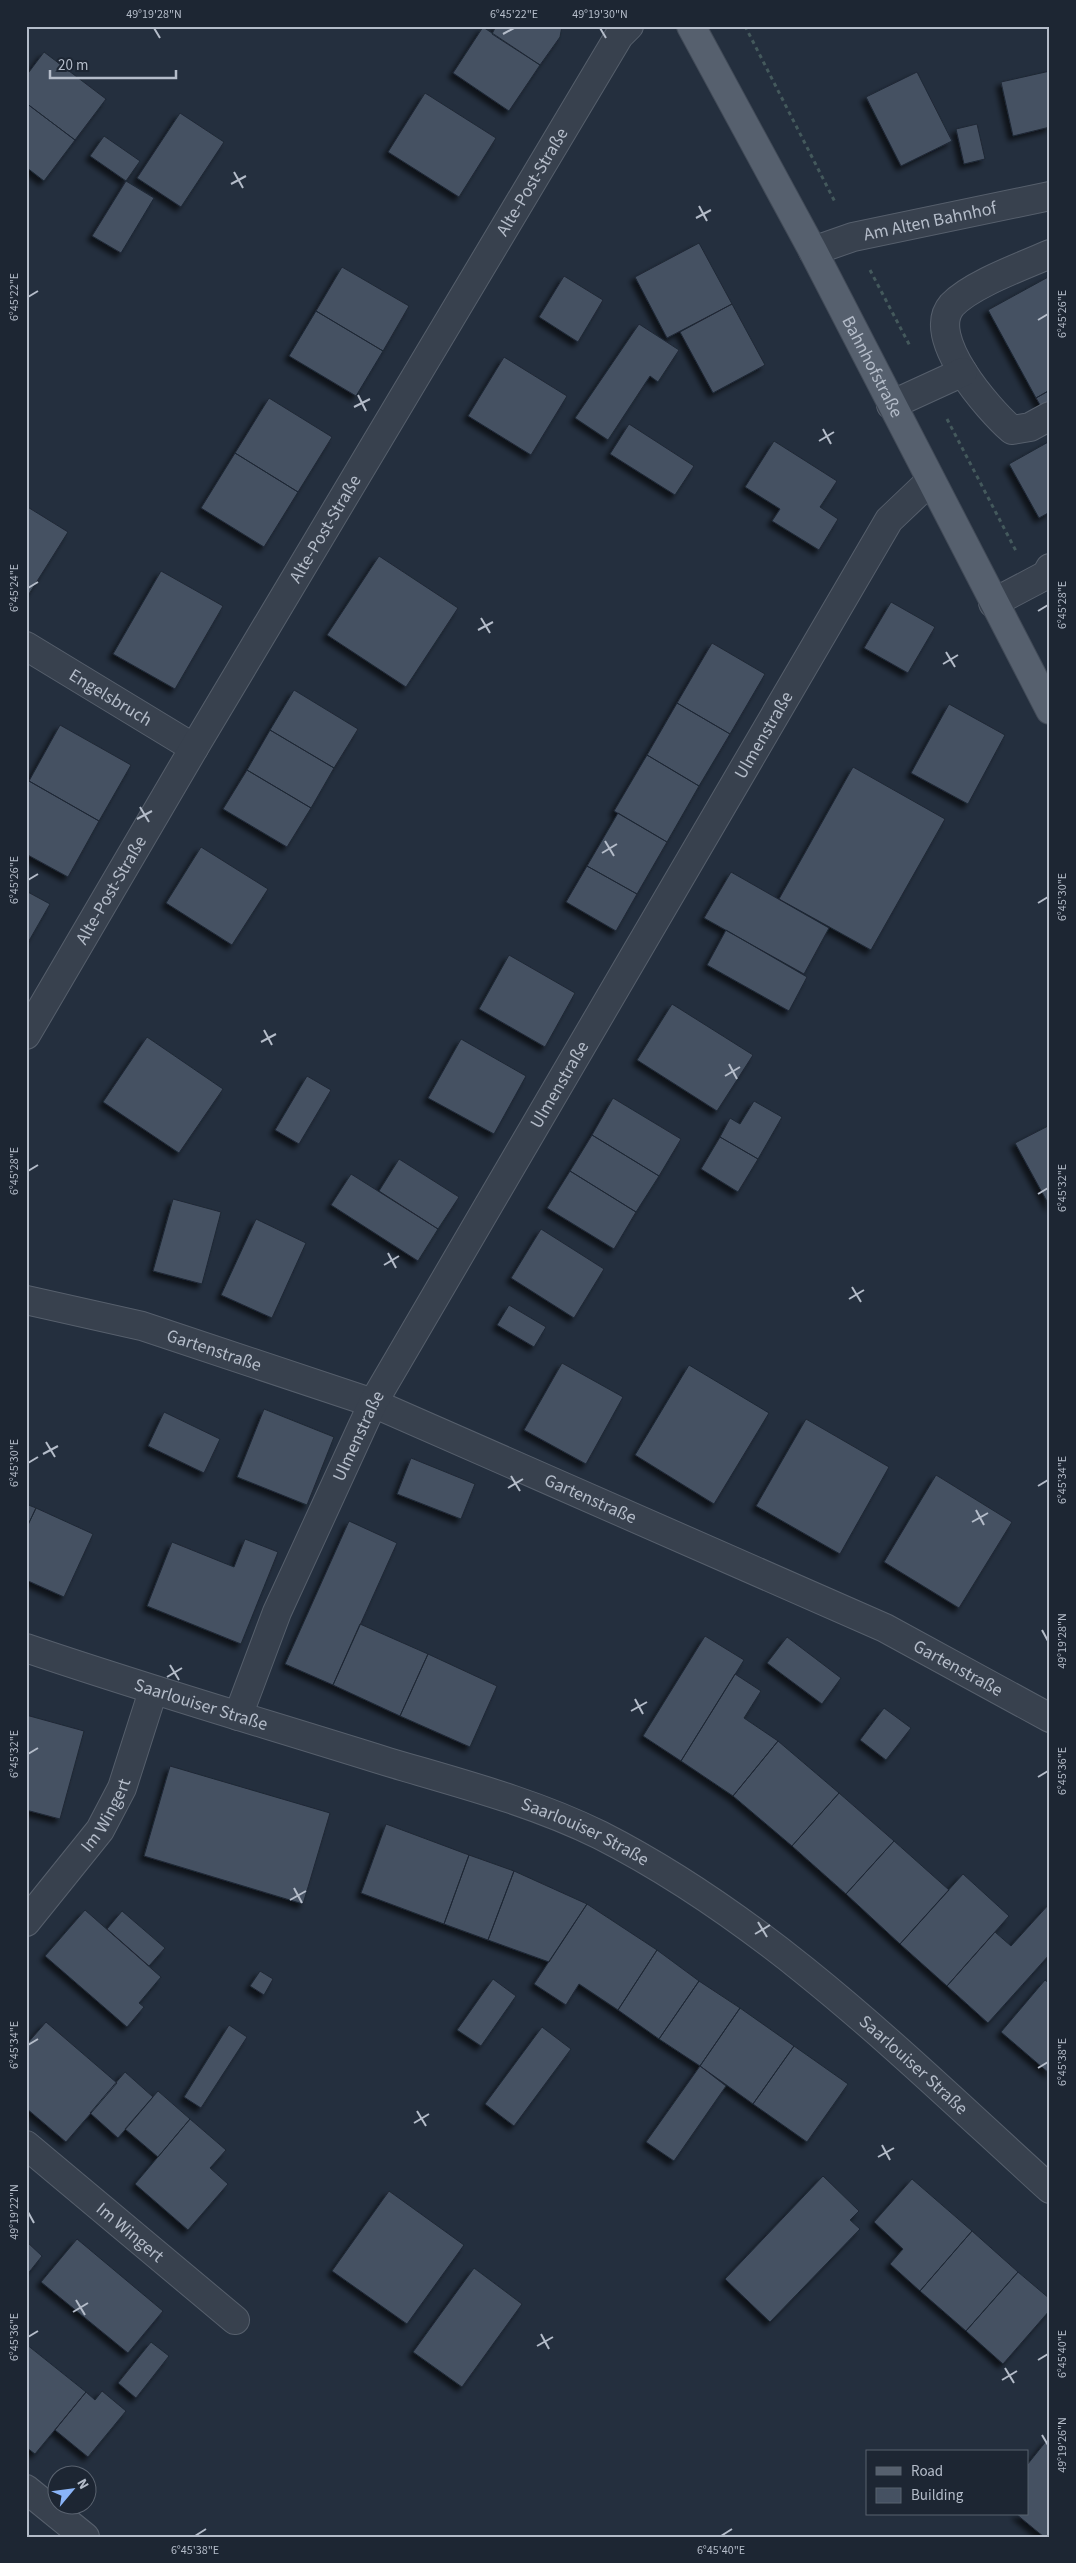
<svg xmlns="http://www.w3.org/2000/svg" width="1076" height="2563" font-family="'Source Sans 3',sans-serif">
	<defs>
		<filter id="shadow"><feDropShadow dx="-4.5" dy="4.5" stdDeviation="2.5" flood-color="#0009"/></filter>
	</defs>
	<rect width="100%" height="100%" fill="#242f3e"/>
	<path fill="#455162" stroke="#1f2835" filter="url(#shadow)" d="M496,26H562L560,37L540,65L492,34Z
		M483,27L540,65L509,111L453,73Z
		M44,52L106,99L75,140L26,103V76Z
		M1050,71V127L1013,136L1001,82Z
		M917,72L952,141L901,166L866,97Z
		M425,93L496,138L459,197L388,152Z
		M26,103L75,140L44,181L26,167Z
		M180,113L224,142L181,207L137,178Z
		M977,124L985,159L964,164L956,129Z
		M104,136L140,161L126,181L90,156Z
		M126,181L154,198L121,253L92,236Z
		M699,243L732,304L667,338L635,277Z
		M342,267L409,306L383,351L316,311Z
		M564,276L603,300L578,342L539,317Z
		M1050,276V390L1036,398L988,310Z
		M732,304L765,365L713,393L680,332Z
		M316,311L383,351L356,396L289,356Z
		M639,324L679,350L658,382L650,376L608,440L575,418Z
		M504,357L567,396L531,455L468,416Z
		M1050,390V422L1036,398Z
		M269,398L332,437L298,492L235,453Z
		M629,424L694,466L675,495L610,454Z
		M774,441L837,481L820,507L838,519L819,550L772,521L780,509L745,487Z
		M1050,441V512L1039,518L1009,464Z
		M235,453L298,492L264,547L201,508Z
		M26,506L68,532L29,594L26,593Z
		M379,556L458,608L406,687L327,635Z
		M161,571L223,606L175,689L113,654Z
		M891,602L935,627L908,673L864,648Z
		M712,643L765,674L730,734L677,703Z
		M294,690L358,729L334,768L270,730Z
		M677,703L730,734L699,786L647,755Z
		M949,704L1005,735L968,804L911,773Z
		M60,725L131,765L99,821L29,781Z
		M270,730L334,768L311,808L247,770Z
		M647,755L699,786L667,842L614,811Z
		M853,767L945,819L871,950L779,899Z
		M247,770L311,808L287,847L223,809Z
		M29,781L99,821L68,877L26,854V785Z
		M618,813L667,842L637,894L587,866Z
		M201,847L268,889L232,945L166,903Z
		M587,866L637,894L616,931L566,902Z
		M731,872L829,928L804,974L704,918Z
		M26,891L50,904L26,946Z
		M726,930L807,977L789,1011L707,965Z
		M509,955L575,993L545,1047L479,1009Z
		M672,1004L753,1055L717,1111L637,1060Z
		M147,1037L223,1089L179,1153L103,1102Z
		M461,1039L526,1076L494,1134L428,1098Z
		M307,1076L331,1090L299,1144L275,1130Z
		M613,1098L681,1139L659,1176L592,1135Z
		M754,1101L782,1117L758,1159L720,1137L730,1118L740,1124Z
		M1050,1125V1207L1015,1143Z
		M592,1135L659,1176L636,1212L570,1171Z
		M720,1137L758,1159L738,1192L701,1169Z
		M399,1159L459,1197L438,1229L379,1191Z
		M570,1171L636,1212L614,1249L547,1208Z
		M351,1174L438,1229L418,1261L331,1205Z
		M173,1199L221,1212L202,1284L153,1271Z
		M256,1219L306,1243L272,1318L221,1295Z
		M541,1229L604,1269L574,1318L511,1278Z
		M509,1305L546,1327L534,1347L497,1325Z
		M562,1363L623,1397L586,1464L524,1430Z
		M689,1365L769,1413L714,1504L635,1455Z
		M264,1409L334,1437L307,1505L237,1477Z
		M164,1412L220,1439L204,1473L148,1446Z
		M806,1419L889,1467L840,1554L756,1506Z
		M411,1458L475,1484L461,1519L397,1494Z
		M936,1475L1012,1522L959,1608L884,1562Z
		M26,1504L36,1508L26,1529Z
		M36,1508L93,1534L64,1597L26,1580V1529Z
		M349,1521L397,1543L333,1685L285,1664Z
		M245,1539L278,1552L241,1644L147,1606L172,1542L234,1567Z
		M360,1624L428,1654L400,1716L333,1685Z
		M705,1636L744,1660L681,1761L643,1736Z
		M787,1637L841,1678L822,1704L767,1663Z
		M428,1654L497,1686L470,1747L400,1716Z
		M735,1674L761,1691L744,1718L778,1741L733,1796L681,1761Z
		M884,1708L911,1728L886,1760L860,1740Z
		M26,1715L84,1731L60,1819L26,1810Z
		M778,1741L839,1793L792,1846L733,1796Z
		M170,1766L330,1813L303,1904L144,1856Z
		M839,1793L894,1841L846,1894L792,1846Z
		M386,1824L469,1855L444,1924L361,1893Z
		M894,1841L949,1890L900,1944L846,1894Z
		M469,1855L514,1871L488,1940L444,1924Z
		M514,1871L587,1904L549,1962L488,1940Z
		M963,1874L1009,1916L947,1986L900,1944Z
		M1050,1903V1954L988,2023L947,1986L995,1932L1011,1946Z
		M587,1904L657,1950L618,2010L579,1984L566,2005L534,1984Z
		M85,1910L161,1977L139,2003L144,2007L127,2027L45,1956Z
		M122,1911L165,1948L149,1966L107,1929Z
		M657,1950L699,1981L659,2039L618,2010Z
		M260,1971L273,1979L264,1995L250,1986Z
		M493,1979L516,1996L481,2046L457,2030Z
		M1045,1980L1050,1984V2074L1001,2032Z
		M699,1981L740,2008L700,2066L659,2039Z
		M740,2008L794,2046L753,2104L700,2066Z
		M46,2022L117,2083L66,2142L26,2108V2045Z
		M229,2025L247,2037L201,2108L184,2097Z
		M542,2027L571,2049L514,2126L485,2104Z
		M794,2046L848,2084L807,2142L753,2104Z
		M700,2066L726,2086L674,2161L646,2142Z
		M125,2072L153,2097L118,2138L90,2113Z
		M158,2091L190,2119L158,2157L125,2129Z
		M190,2119L226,2150L210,2168L228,2184L188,2230L135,2184Z
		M823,2176L859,2211L850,2220L860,2229L770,2322L725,2279Z
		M912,2179L972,2231L920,2291L890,2264L903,2249L874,2222Z
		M389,2191L464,2245L407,2324L332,2271Z
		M972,2231L1018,2272L966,2331L920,2291Z
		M77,2239L163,2311L128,2353L41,2282Z
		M27,2242L42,2256L26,2276V2243Z
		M474,2268L522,2304L462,2387L413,2352Z
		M1018,2272L1050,2299V2310L1003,2364L966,2331Z
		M151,2342L169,2356L136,2398L118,2383Z
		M26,2344L86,2392L35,2454L26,2447Z
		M102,2391L126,2411L88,2457L55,2430L86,2392L95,2400Z
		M1047,2440L1050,2442V2537H1044L1016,2514H1027V2465Z"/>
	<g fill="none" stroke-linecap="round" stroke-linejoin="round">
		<defs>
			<g id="minor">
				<path id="s1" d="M813,251L853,237L1050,196"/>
				<path d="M1050,254C1023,266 972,284 952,305C924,337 989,410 1012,430L1030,427L1050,416"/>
				<path d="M891,405L963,372"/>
				<path d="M993,603L1046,575L1050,568"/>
				<path id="s2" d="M26,646L194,748"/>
				<path id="s3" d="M26,1035L194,748L619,36L629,26"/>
				<path id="s4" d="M26,1300L142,1326L373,1403L885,1628L1050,1718"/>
				<path id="s5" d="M26,1648C146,1689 267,1724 388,1762C459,1783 533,1802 600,1835C771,1922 909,2061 1050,2189"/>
				<path id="s6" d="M238,1716L277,1612L373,1403L889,520L930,481"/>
				<path id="s7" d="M26,1922L100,1830L122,1788L153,1691"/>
				<path id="s8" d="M26,2145L235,2320"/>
				<path d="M26,2489L85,2537"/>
			</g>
			<g id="major">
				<path id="s9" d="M691,26L813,251L1050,710"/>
			</g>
		</defs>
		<use href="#minor" stroke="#565f6c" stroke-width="30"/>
		<use href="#major" stroke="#414a57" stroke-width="30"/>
		<path stroke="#44595c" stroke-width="3" stroke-dasharray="4 4" stroke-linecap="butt" d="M745,26L836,204
			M870,270L910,346
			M947,419L1016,551"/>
		<use href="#minor" stroke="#38414e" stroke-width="28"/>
		<use href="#major" stroke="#56606e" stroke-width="28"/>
	</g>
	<path fill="none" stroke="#b4bcc9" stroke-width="2" d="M154,28L160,38M600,28L606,38M503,34L514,28M234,172L243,188M231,184L246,176M699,206L707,221M696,218L711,210M28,297L38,291M1038,320L1048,314M358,395L366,411M354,407L370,399M823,429L831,444M819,441L834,432M28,588L38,582M1038,611L1048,605M481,618L490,633M478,630L493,622M946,652L955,667M943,664L958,655M140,807L149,822M137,819L152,811M605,841L614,856M602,853L617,844M28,880L38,874M1038,903L1048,897M264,1030L272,1045M261,1042L276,1034M729,1064L737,1079M725,1076L740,1067M28,1171L38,1165M1038,1194L1048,1188M388,1253L396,1268M384,1265L399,1256M852,1287L861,1302M849,1299L864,1290M46,1442L55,1457M43,1454L58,1446M28,1463L38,1457M511,1476L520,1491M1038,1486L1048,1480M508,1488L523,1479M976,1510L984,1525M972,1522L988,1513M1042,1630L1048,1641M170,1665L179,1680M167,1677L182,1668M635,1699L643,1714M631,1711L647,1702M28,1754L38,1748M1038,1777L1048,1771M294,1888L302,1903M290,1900L306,1891M758,1922L767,1937M755,1934L770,1925M28,2045L38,2039M1038,2068L1048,2062M417,2111L426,2126M414,2123L429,2114M882,2145L890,2160M878,2157L894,2148M28,2212L34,2223M76,2300L85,2315M73,2312L88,2303M541,2334L549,2349M28,2337L38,2331M537,2346L553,2337M1038,2360L1048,2354M1005,2368L1014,2383M1002,2380L1017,2371M1042,2435L1048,2445M195,2536L206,2529M721,2536L732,2529"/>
	<g text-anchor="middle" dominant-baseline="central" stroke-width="4" stroke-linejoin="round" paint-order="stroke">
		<g font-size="18" fill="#b4bcc9" stroke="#1d2633">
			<text stroke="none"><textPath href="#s3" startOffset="992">Alte-Post-Straße</textPath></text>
			<text stroke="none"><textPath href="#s1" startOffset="121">Am Alten Bahnhof</textPath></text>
			<text stroke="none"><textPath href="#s9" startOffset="386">Bahnhofstraße</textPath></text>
			<text stroke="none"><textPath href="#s3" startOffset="588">Alte-Post-Straße</textPath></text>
			<text stroke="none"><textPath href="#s2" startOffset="99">Engelsbruch</textPath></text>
			<text stroke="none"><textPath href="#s6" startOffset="1115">Ulmenstraße</textPath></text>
			<text stroke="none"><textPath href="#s3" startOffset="168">Alte-Post-Straße</textPath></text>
			<text stroke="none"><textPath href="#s6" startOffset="710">Ulmenstraße</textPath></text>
			<text stroke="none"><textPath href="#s4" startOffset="195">Gartenstraße</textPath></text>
			<text stroke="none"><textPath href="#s6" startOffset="305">Ulmenstraße</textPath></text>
			<text stroke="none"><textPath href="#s4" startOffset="600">Gartenstraße</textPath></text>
			<text stroke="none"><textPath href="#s4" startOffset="1005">Gartenstraße</textPath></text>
			<text stroke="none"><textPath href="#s5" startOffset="184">Saarlouiser Straße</textPath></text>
			<text stroke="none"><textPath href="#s7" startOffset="134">Im Wingert</textPath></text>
			<text stroke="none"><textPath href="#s5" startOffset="589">Saarlouiser Straße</textPath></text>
			<text stroke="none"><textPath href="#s5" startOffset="994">Saarlouiser Straße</textPath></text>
			<text stroke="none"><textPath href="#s8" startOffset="136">Im Wingert</textPath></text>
		</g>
	</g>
	<rect width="1076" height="2563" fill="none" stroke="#1d2633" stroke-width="55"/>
	<rect x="866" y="2450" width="162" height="65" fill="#1d2633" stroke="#59626f"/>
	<rect x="876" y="2467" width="25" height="8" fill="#56606e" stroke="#59626f"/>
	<text x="911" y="2476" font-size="15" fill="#b4bcc9">Road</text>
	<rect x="876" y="2488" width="25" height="15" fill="#455162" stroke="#59626f"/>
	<text x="911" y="2500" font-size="15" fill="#b4bcc9">Building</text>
	<g transform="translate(72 2490) rotate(61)"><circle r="24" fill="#1d2633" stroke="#59626f"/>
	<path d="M0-4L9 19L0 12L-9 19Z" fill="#8ab4f8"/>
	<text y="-8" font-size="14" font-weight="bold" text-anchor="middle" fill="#b4bcc9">N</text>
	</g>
	<path d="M50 70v8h126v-8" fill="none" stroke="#b4bcc9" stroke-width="2.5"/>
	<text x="58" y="70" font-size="15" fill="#b4bcc9" stroke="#1d2633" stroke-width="4" paint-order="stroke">20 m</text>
	<rect x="28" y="28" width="1020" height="2508" fill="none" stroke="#b4bcc9" stroke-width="2"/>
	<g font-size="12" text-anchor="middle" fill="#b4bcc9">
		<text x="154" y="18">49°19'28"N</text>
		<text x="514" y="18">6°45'22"E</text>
		<text x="600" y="18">49°19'30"N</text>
		<text transform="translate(14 297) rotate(-90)" y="4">6°45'22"E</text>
		<text transform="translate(1062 314) rotate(-90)" y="4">6°45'26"E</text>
		<text transform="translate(14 588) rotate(-90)" y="4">6°45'24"E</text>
		<text transform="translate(1062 605) rotate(-90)" y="4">6°45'28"E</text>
		<text transform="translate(14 880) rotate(-90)" y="4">6°45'26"E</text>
		<text transform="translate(1062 897) rotate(-90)" y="4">6°45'30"E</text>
		<text transform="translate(14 1171) rotate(-90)" y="4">6°45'28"E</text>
		<text transform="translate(1062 1188) rotate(-90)" y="4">6°45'32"E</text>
		<text transform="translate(14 1463) rotate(-90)" y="4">6°45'30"E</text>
		<text transform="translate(1062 1480) rotate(-90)" y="4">6°45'34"E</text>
		<text transform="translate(1062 1641) rotate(-90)" y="4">49°19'28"N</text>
		<text transform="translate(14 1754) rotate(-90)" y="4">6°45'32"E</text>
		<text transform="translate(1062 1771) rotate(-90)" y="4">6°45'36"E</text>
		<text transform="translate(14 2045) rotate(-90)" y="4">6°45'34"E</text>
		<text transform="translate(1062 2062) rotate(-90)" y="4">6°45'38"E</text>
		<text transform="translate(14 2212) rotate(-90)" y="4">49°19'22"N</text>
		<text transform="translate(14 2337) rotate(-90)" y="4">6°45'36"E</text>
		<text transform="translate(1062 2354) rotate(-90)" y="4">6°45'40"E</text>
		<text transform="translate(1062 2445) rotate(-90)" y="4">49°19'26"N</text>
		<text x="195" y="2554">6°45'38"E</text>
		<text x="721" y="2554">6°45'40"E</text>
	</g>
</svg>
